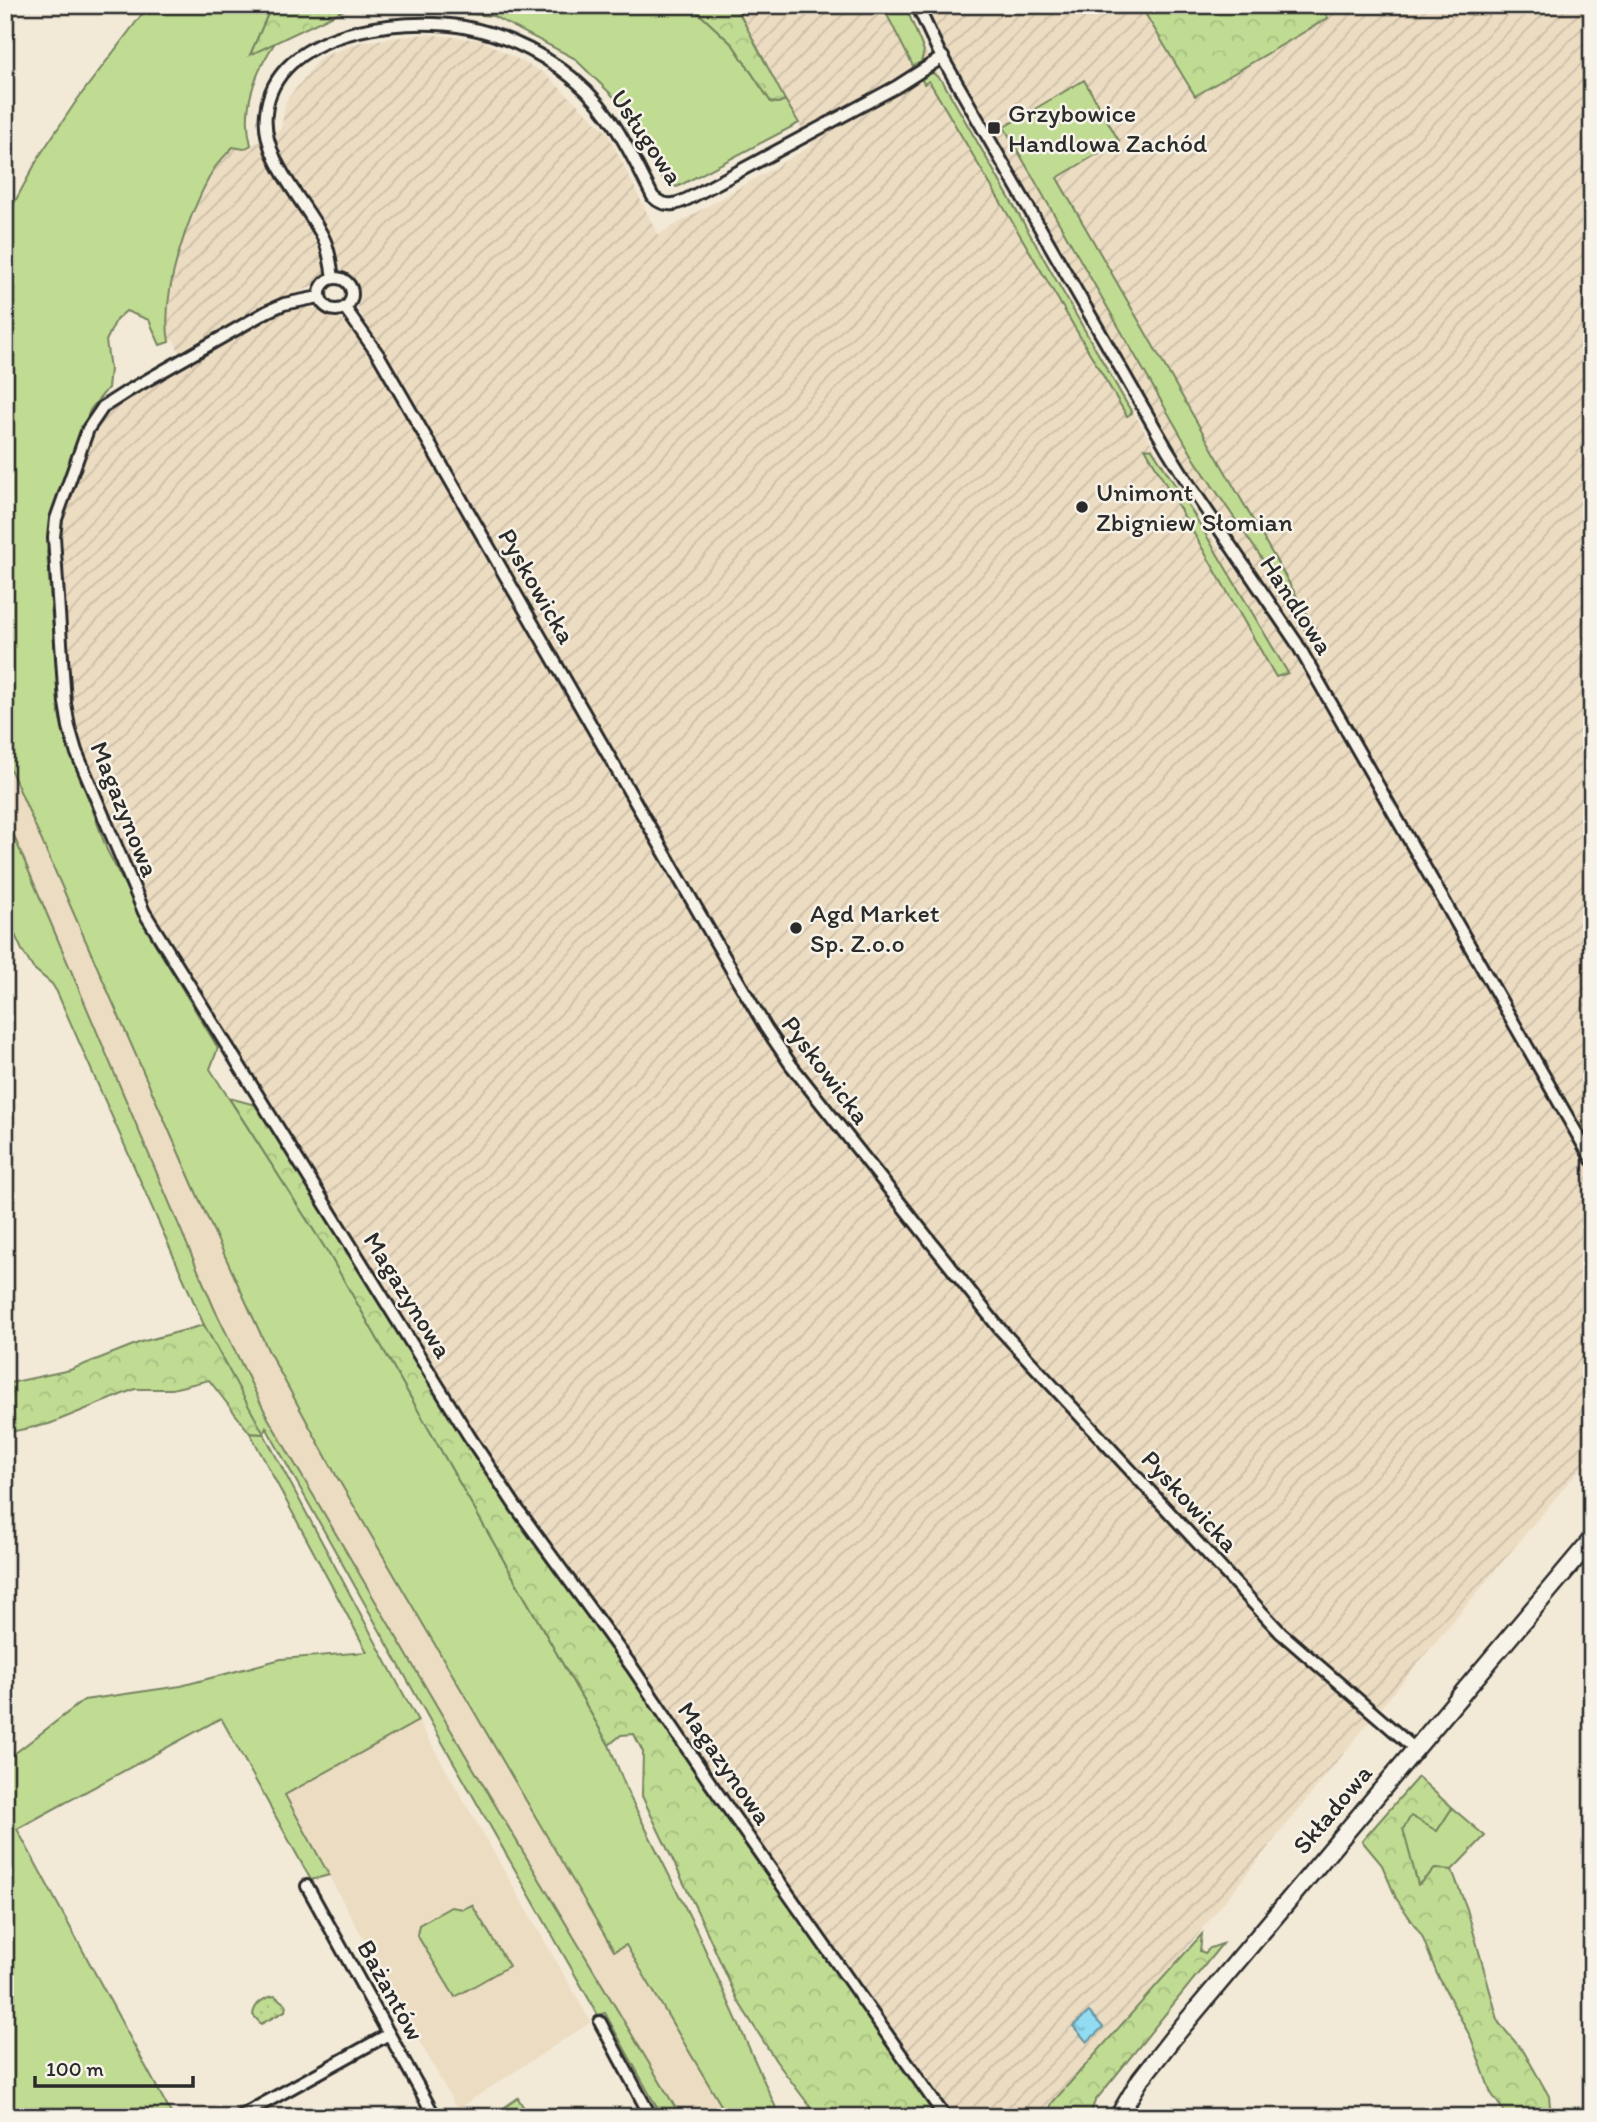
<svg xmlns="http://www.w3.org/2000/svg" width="1597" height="2122" font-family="Itim,sans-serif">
	<defs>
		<pattern id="industrial-furrows" width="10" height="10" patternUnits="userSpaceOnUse" patternTransform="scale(1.75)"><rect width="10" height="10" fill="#ecdcc2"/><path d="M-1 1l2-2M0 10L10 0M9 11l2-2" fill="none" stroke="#cbbda7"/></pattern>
		<pattern id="forest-crowns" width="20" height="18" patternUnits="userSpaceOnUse" patternTransform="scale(1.75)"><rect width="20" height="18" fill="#c0dc93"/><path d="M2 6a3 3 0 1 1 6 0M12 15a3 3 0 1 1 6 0" fill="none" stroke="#a5bd7f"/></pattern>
		<pattern id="park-dots" width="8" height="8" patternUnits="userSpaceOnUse" patternTransform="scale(1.75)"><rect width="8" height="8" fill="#c0dc93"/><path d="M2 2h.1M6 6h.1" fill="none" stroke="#a5bd7f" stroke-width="1.8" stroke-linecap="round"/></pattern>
		<pattern id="water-ripples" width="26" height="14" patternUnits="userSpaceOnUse" patternTransform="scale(1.75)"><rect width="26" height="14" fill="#91dcf2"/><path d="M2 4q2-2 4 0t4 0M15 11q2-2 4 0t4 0" fill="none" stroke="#7dbdd0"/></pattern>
	</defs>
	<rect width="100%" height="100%" fill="#f2e9d7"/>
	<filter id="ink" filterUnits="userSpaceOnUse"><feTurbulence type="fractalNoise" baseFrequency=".0143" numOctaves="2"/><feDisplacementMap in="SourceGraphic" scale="14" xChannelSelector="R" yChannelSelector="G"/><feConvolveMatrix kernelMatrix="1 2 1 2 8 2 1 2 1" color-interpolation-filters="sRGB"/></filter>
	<g filter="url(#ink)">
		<path fill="#ecdcc2" d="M5,757L203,1208L268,1350L337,1477L614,1951L626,1945L728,2117H681L343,1551L268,1418L214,1308L5,815Z
			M418,1721L591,2022L457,2109L285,1796Z"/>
		<path fill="url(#industrial-furrows)" d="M735,5H906L925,51L1164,465L1193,513L1274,620L1592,1175V1454L1369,1722L1161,1980L1040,2117H953L820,1932L629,1652L506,1487L145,907L88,767L71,720L57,535L91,434L101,416L123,399L278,313L295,308H318L334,315L344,321L364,342L373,357L382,352L358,309L356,289L341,268L331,239L294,179L273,138L272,134L281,129L286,101L321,57L361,42L425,34L481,40L544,73L607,132L658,235L811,146Z
			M923,5H1140L1195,96L1328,18L1322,5H1592V1152L1280,607L1208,503L1150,409L937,39Z
			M261,140L272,166L317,239L324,256L325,270L322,278L315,285L253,313L180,355L174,340L169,342L166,323L178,251L213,170L233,147L244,149Z"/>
		<path fill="#c0dc93" stroke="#76845f" stroke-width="2" d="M149,5H272L251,53L276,41C255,72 241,107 251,145L244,149L233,147C226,155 217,163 212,172C188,216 160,292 169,342L160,345L149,320L126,311L116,320L106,341L110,369L108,388L90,410L58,497L47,552L60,719L107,850L154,942L218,1048L210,1069L329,1254L609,1745L628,1793L695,1927L780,2117H728L626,1945L614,1951L337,1477L268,1350L203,1208L5,757V220L40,155L77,100Z
			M402,5H690L733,45L771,102L778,103L785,100L799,123L677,187L665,183L638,131L616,99L574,58L493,16L410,9Z
			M882,5H905L924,51L921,62L913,66Z
			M933,73L943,82L1132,413L1127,416L929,81L924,84L920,76Z
			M1084,80L1119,141L1057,178L1316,630L1308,635L1273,575L1195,460L1004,127Z
			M1145,448L1152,449L1193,513L1288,673L1276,677Z
			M5,815L214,1308L268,1418L472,1766L681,2117H662L605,2013L598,2015L437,1733L266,1427L264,1434L418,1721L285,1795L329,1875L311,1880L221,1718L17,1829L173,2117H5V1761L84,1700L181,1686L281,1659L367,1652L250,1433L263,1434L204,1325L57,992L52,984L33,968L22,950L5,913Z
			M1452,1808L1485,1836L1452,1870L1435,1869L1418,1885L1402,1829L1411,1815L1437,1831Z
			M472,1905L509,1966L455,1997L417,1935L419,1925L451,1907L463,1909Z"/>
		<path fill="url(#forest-crowns)" stroke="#76845f" stroke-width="2" d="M272,5H348L350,7L250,55Z
			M690,5H735L785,100L778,103L771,102L733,45Z
			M1140,5H1322L1328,18L1195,96Z
			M229,1098L256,1105L446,1410L544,1558L649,1699L718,1803L937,2113L936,2117H818L776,2061L738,2001L702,1921L642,1796L643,1752L634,1734L621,1735L609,1745L329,1254Z
			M204,1325L264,1434L250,1433L209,1380L172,1389H135L49,1424L5,1433V1384L70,1370L141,1342Z
			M1418,1777L1452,1808L1437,1831L1411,1816L1403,1829L1418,1885L1435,1869L1452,1870L1467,1909L1499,2023L1524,2052L1549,2096L1551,2117H1508L1491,2093L1471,2038L1437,1974L1422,1936L1396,1898L1382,1865L1362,1841Z
			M1202,1934L1200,1951L1205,1953L1210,1948L1222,1944L1095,2101L1089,2117H1047L1052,2103Z"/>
		<path fill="url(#park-dots)" stroke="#76845f" stroke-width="2" d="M275,1996L286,2005L285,2011L261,2024L253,2015C254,2004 264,1997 275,1996Z
			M518,2098L528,2115L525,2117H498L496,2113Z"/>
		<path fill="url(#water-ripples)" stroke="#6895a2" stroke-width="2" d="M1089,2012L1103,2027L1087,2042L1073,2026Z"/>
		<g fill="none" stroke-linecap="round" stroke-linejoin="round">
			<defs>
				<path id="minor" d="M917,5L939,52L1167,449L1190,486L1296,642L1592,1160
					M320 294a16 16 0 1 1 32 0a16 16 0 1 1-32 0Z
					M333,278C331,264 329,249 323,237C303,198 261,159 266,113C274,31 400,16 464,27C497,33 529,47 557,66C609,103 625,142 653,197C668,211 682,202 697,194L896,87L943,57
					M319,297L284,304L268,311L128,391L103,407L88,429L56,519L54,537L65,703L69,727L76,751L144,912L469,1436L516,1507L632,1667L711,1784L945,2117
					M345,308L379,356L733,972L766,1028L791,1065L999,1328L1281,1633L1415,1749
					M307,1886L435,2117
					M600,2022L651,2117
					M239,2117L389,2034"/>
				<path id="secondary" d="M1118,2117L1140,2080L1172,2039L1592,1539"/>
			</defs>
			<use href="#minor" stroke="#2b2b2b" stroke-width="16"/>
			<use href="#secondary" stroke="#2b2b2b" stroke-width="21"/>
			<use href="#minor" stroke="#f7f3e8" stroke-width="10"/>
			<use href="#secondary" stroke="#f7f3e8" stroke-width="16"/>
		</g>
	</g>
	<g fill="#2b2b2b" stroke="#f7f3e8" stroke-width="2.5">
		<rect x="987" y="121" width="14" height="14" rx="3.5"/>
		<circle cx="1082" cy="507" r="7"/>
		<circle cx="796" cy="928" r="7"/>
	</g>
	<g text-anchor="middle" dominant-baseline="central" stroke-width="5" stroke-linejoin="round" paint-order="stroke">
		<g font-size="26" fill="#2b2b2b" stroke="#f7f3e8" text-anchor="start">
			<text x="1008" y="113">Grzybowice<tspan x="1008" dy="30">Handlowa Zachód</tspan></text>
			<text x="1096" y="492">Unimont<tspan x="1096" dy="30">Zbigniew Słomian</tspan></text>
			<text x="810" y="913">Agd Market<tspan x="810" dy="30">Sp. Z.o.o</tspan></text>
		</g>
		<g font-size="26" fill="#2b2b2b" stroke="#f7f3e8">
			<text transform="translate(647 137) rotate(56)">Usługowa</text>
			<text transform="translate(537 586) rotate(60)">Pyskowicka</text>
			<text transform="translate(1297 605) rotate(57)">Handlowa</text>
			<text transform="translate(125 809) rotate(68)">Magazynowa</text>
			<text transform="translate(826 1070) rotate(53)">Pyskowicka</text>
			<text transform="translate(408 1295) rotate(58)">Magazynowa</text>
			<text transform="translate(1190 1501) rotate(47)">Pyskowicka</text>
			<text transform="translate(725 1763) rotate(55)">Magazynowa</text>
			<text transform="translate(1332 1809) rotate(-50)">Składowa</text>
			<text transform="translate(391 1990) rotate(61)">Bażantów</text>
		</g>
	</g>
	<rect width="1597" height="2122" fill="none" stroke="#f7f3e8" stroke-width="28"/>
	<rect x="14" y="14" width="1569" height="2094" fill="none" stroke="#2b2b2b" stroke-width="2.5" filter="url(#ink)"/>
	<path d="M35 2076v10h158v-10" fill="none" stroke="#2b2b2b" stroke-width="3.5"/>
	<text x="46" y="2076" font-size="21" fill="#2b2b2b" stroke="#f7f3e8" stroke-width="5" paint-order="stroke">100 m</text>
</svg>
